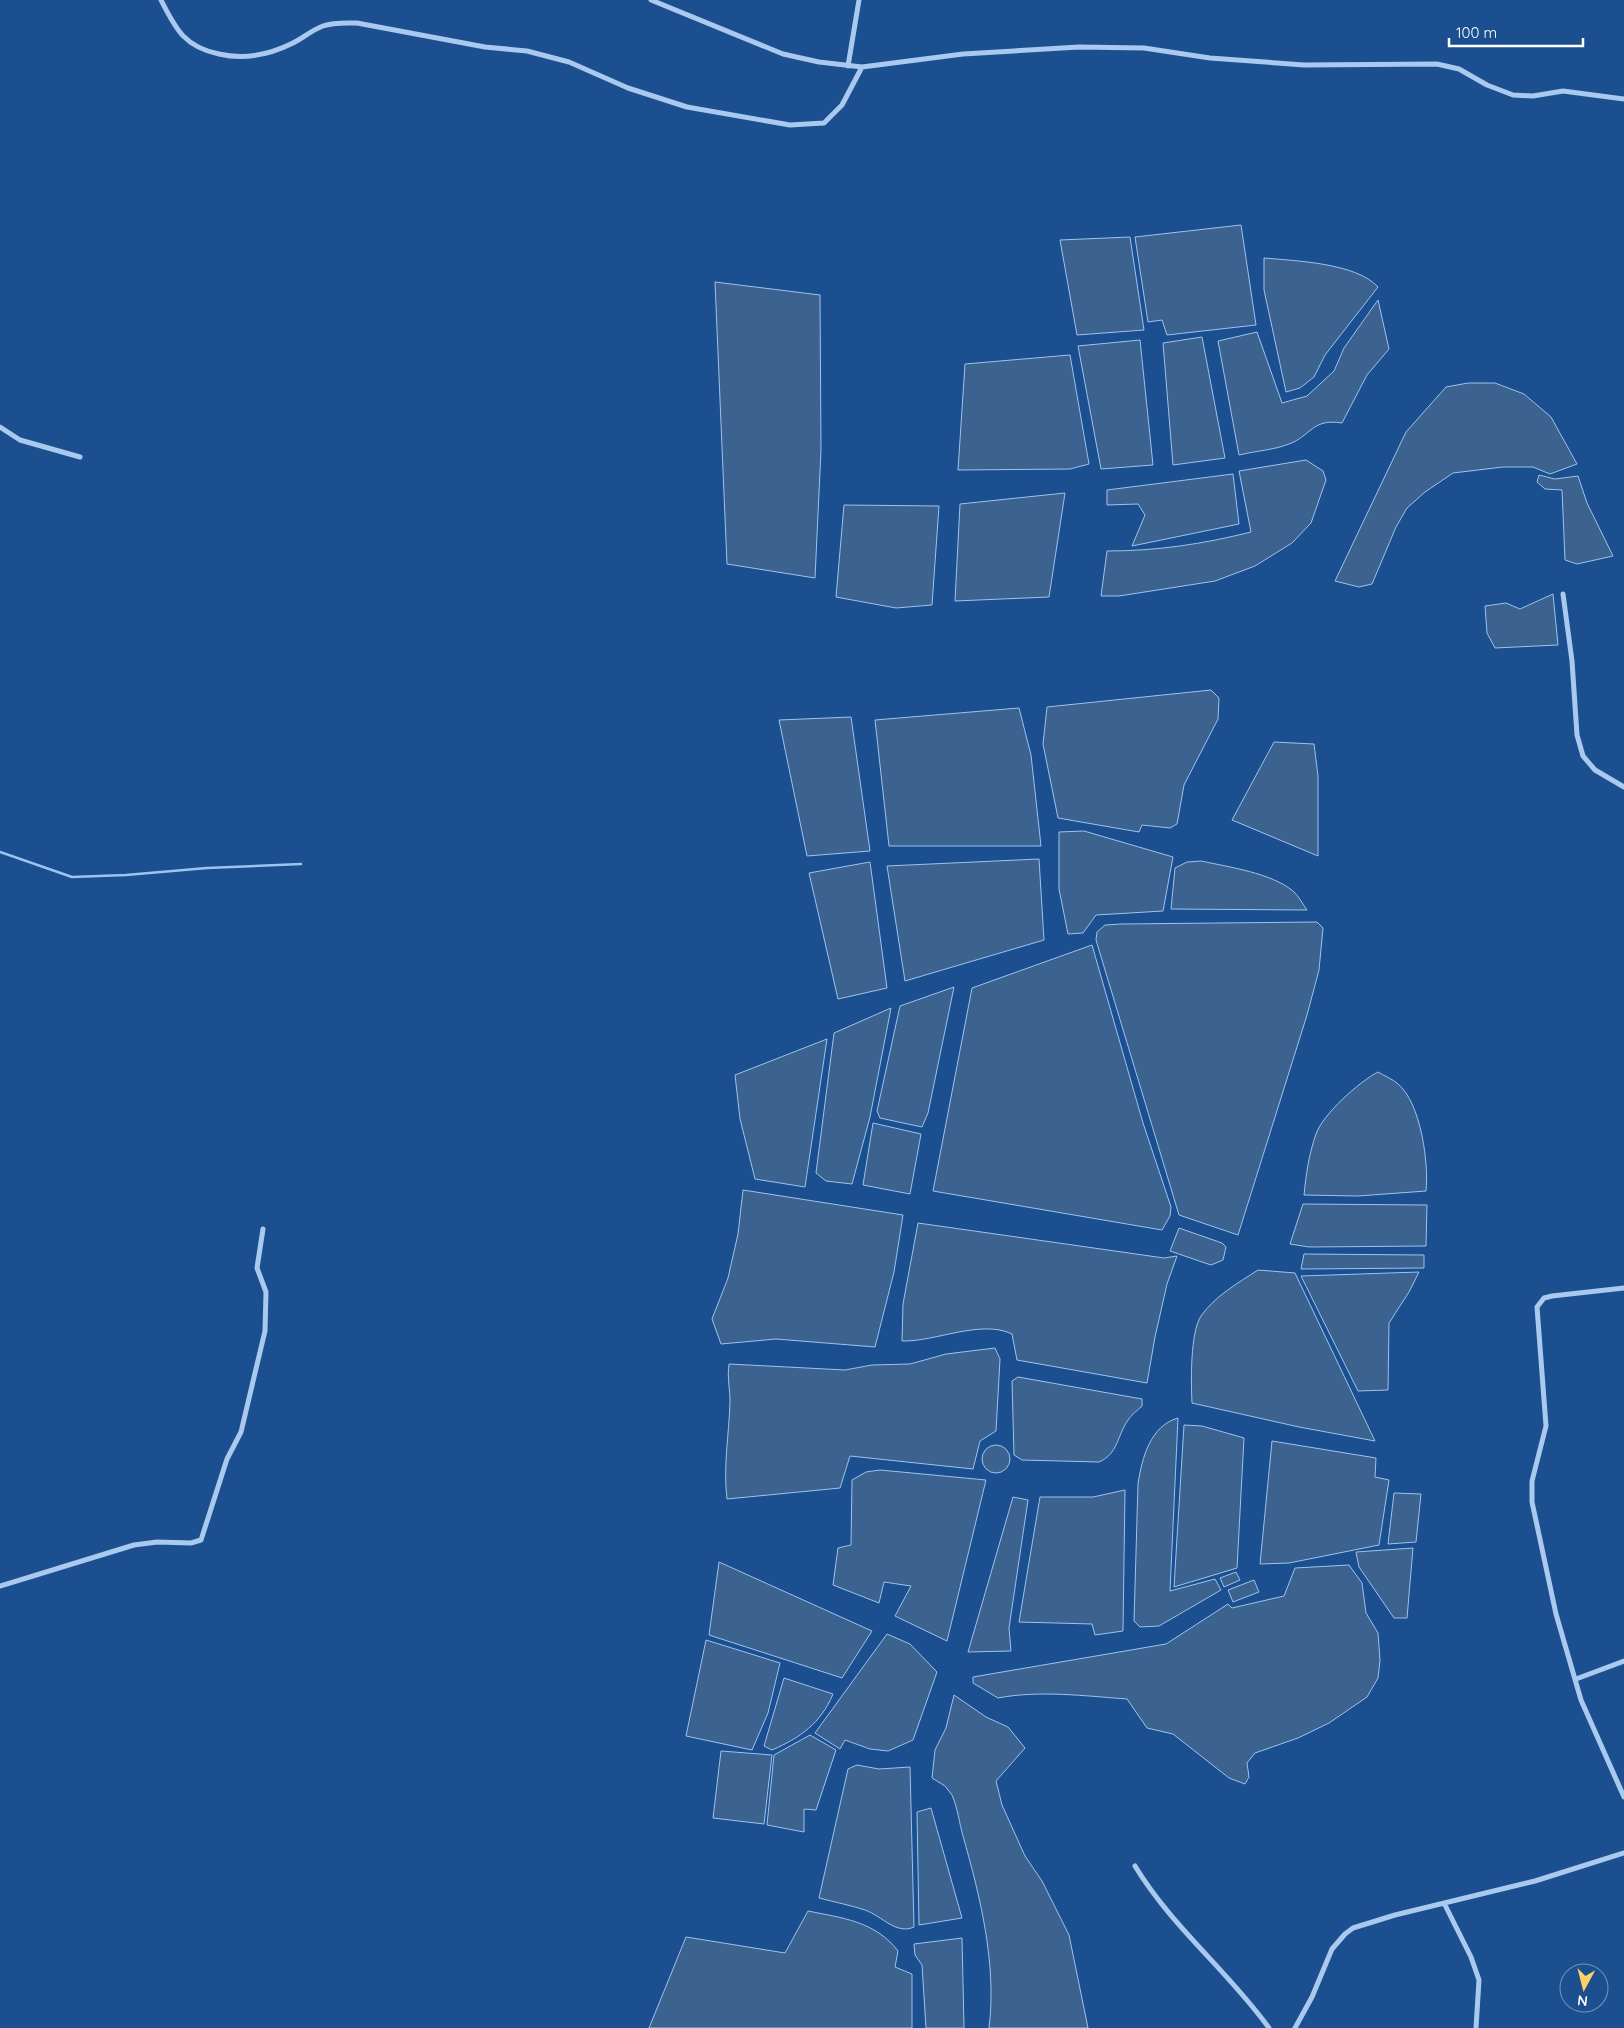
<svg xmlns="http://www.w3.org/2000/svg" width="1624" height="2028" font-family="Quicksand,sans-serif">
	<rect width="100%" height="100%" fill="#1b4f8f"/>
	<path fill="#3c6290" stroke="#9cc4f0" d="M1241,225L1256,325L1167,335L1162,320L1148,322L1135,237Z
		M1130,237L1144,330L1077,335L1060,240Z
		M1264,258C1297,261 1356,263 1378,287L1325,355L1314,377L1300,388L1286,392L1264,290Z
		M715,282L820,295L821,450L815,578L727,564Z
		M1378,300L1389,349L1367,375L1342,423C1312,418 1311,436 1289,444C1274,450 1255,451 1239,455L1218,341L1257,332L1282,403L1307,396L1334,371L1344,348Z
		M1202,337L1225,458L1173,465L1163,343Z
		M1140,340L1153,465L1101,469L1078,346Z
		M1070,355L1089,464L1070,469L958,470L965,364Z
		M1468,383H1495L1524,394L1551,417L1577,464L1550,474L1533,467H1503L1453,473L1425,492L1407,508L1396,527L1372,584L1359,587L1335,581L1406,432L1446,387Z
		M1306,460L1323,471L1326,480L1311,523L1292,543L1255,566L1215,581L1119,596H1101L1107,551C1157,551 1203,544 1251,532L1239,471Z
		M1233,474L1239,524L1132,546L1145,515L1138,504L1107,505V490Z
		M1539,475L1555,479L1578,476L1587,503L1613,556L1577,564L1565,560L1562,490L1545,489L1537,482Z
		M1065,493L1049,597L955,601L960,504Z
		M844,505L939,506L932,605L896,608L836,597Z
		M1553,594L1558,645L1495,648L1487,633L1485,606L1506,603L1520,609Z
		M1211,690L1219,698L1218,719L1184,785L1177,824L1170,828L1142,825L1139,832L1058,818L1043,744L1047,707Z
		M1019,708L1031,755L1041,846H889L875,720Z
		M851,717L870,851L807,856L779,720Z
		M1274,742L1314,744L1318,776V856L1232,820Z
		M1084,831L1173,857L1163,911L1096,915L1083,933L1068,934L1059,889V832Z
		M1039,859L1044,940L905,981L887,866Z
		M1201,861C1229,867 1271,873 1293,891C1299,896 1303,905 1307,910L1171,909L1175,868L1187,862Z
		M870,862L887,988L838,999L809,873Z
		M1317,922L1323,928L1319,970L1307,1015L1238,1235L1179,1215L1096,940L1097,932L1105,925L1121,924Z
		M1092,945L1143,1123L1171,1207L1170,1216L1162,1230L933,1191L972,988Z
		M954,987L928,1113L922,1127L880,1118L877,1111L900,1006Z
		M891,1008L870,1117L852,1184L826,1181L816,1173L834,1033Z
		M827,1039L805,1187L755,1179L740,1119L735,1075Z
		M1378,1072C1384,1076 1393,1079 1398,1084C1421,1103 1429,1164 1426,1191L1358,1196L1304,1195C1306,1174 1309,1154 1316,1134C1323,1114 1359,1082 1378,1072Z
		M873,1123L921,1134L910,1194L863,1185Z
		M743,1190L903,1215L894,1272L875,1347L776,1339L721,1344L712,1319L728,1278L738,1234Z
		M1303,1204L1427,1205L1426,1246L1309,1247L1290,1244Z
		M918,1223L1164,1258L1177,1256L1167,1284L1155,1337L1147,1383L1017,1360L1012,1334C981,1319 935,1342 902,1341L903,1304Z
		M1179,1228L1222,1243L1226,1247L1223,1260L1211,1265L1170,1251Z
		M1304,1254L1424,1255V1268L1301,1269Z
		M1258,1270L1295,1273L1375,1441L1299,1427L1192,1403C1191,1382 1190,1333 1201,1316C1215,1296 1238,1283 1258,1270Z
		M1419,1272L1409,1292L1389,1323L1388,1390L1358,1391L1301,1276Z
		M995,1348L1000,1359L996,1431L980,1441L973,1469L850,1456L840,1488L727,1499C723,1466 729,1435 730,1402C730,1389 727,1377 729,1364L845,1370L872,1365L910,1364L946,1354Z
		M1018,1377L1142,1399V1406C1138,1410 1131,1415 1128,1420C1117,1436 1118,1454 1099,1462L1022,1460L1014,1455L1012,1381Z
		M1178,1418L1170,1591L1215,1579L1221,1590L1159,1626L1140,1627L1134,1621L1138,1484C1142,1458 1150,1426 1178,1418Z
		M1184,1425L1202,1426L1244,1438L1237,1568L1174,1587Z
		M1272,1441L1376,1458L1375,1477L1389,1480L1379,1545L1289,1563L1260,1564Z
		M982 1459a14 14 0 1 1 28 0a14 14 0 1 1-28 0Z
		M880,1470L986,1480L947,1641L895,1616L911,1586L884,1582L879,1603L833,1585L838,1548L851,1545L852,1480L866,1472Z
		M1125,1490L1123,1631L1095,1635L1092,1624L1019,1622L1040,1497H1093Z
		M1394,1493L1421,1494L1416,1542L1388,1544Z
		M1013,1497L1028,1500L1009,1628L1011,1651L968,1652Z
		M1413,1548L1407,1618H1394L1359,1567L1356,1552Z
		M719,1562L872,1631L842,1678L709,1635Z
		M1349,1565L1362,1583L1366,1613L1378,1633L1380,1660L1378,1678L1367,1697L1329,1723L1298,1738L1255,1753L1247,1763L1249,1777L1245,1784L1229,1778L1173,1734L1147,1728L1127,1699C1085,1696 1039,1690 998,1698L973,1683V1677L1166,1644L1228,1604L1232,1608L1284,1596L1295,1568Z
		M1236,1572L1240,1580L1224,1587L1220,1578Z
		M1254,1580L1259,1592L1233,1602L1228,1590Z
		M887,1634L910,1644L937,1672L913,1740L888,1751L870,1749L845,1740L840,1749L815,1733Z
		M706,1640L780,1663L768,1713L752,1750L686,1736Z
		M784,1678L833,1694C821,1723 800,1738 772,1750L764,1746Z
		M954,1695L986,1717L1008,1727L1025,1748L996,1781L1002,1805L1025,1856L1042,1881L1069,1935L1088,2028H989C997,1964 980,1896 963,1836C959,1822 958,1809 952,1795L945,1786L932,1778L935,1750L946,1728Z
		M810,1735L836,1750L816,1810L804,1809V1832L767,1825L774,1755Z
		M721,1751L772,1755L764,1824L713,1818Z
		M857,1765L879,1769L910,1767L914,1927C896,1935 882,1916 865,1910C850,1905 834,1902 819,1898L848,1769Z
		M931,1808L962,1918L919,1925L917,1812Z
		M808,1911C842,1918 875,1921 898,1951L895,1967L912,1974V2028H649L686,1937L785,1953Z
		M962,1938L964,2028H926L922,1965L915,1955L914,1944Z"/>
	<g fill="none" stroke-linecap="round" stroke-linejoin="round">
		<path stroke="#9cc4f0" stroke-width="2.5" d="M0,852L72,877L126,875L207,868L301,864"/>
		<path stroke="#a9c9ee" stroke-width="5" d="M161,0C176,30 185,47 219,54C245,60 269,55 293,43C303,38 312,30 323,26C334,22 345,23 357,23L485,47L527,51L569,62L628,88L687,107L790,125L824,123L842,105L862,67
			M651,0L783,54L819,62L862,67L963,54L1079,47L1144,48L1210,58L1304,65L1437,64L1459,69L1487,85L1513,95L1533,96L1563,91L1624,99
			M848,66L859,0
			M0,427L20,440L80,457
			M1563,594L1572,661L1577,735L1583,756L1595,770L1624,787
			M1624,1288L1552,1296L1544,1298L1537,1307L1546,1426L1532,1481V1502L1556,1614L1581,1700L1624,1797
			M0,1586L134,1545L157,1542L191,1543L201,1540L227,1459L241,1432L265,1331L266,1292L257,1268L263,1229
			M1576,1679L1624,1661
			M1135,1866C1172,1927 1228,1971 1269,2028
			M1444,1903L1471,1957L1479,1980L1476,2028
			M1295,2028L1312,1997L1332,1949L1345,1934L1353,1928L1395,1915L1535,1881L1624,1853"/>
	</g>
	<g transform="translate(1584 1988) rotate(187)"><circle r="24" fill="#1b4f8f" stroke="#7695bc"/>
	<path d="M0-4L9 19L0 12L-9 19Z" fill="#ffd166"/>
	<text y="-8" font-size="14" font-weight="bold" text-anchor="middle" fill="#ffffff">N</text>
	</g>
	<path d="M1449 38v8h134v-8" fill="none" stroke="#ffffff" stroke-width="2.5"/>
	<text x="1456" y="38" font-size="15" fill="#ffffff" stroke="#1b4f8f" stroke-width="4" paint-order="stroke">100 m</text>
</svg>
